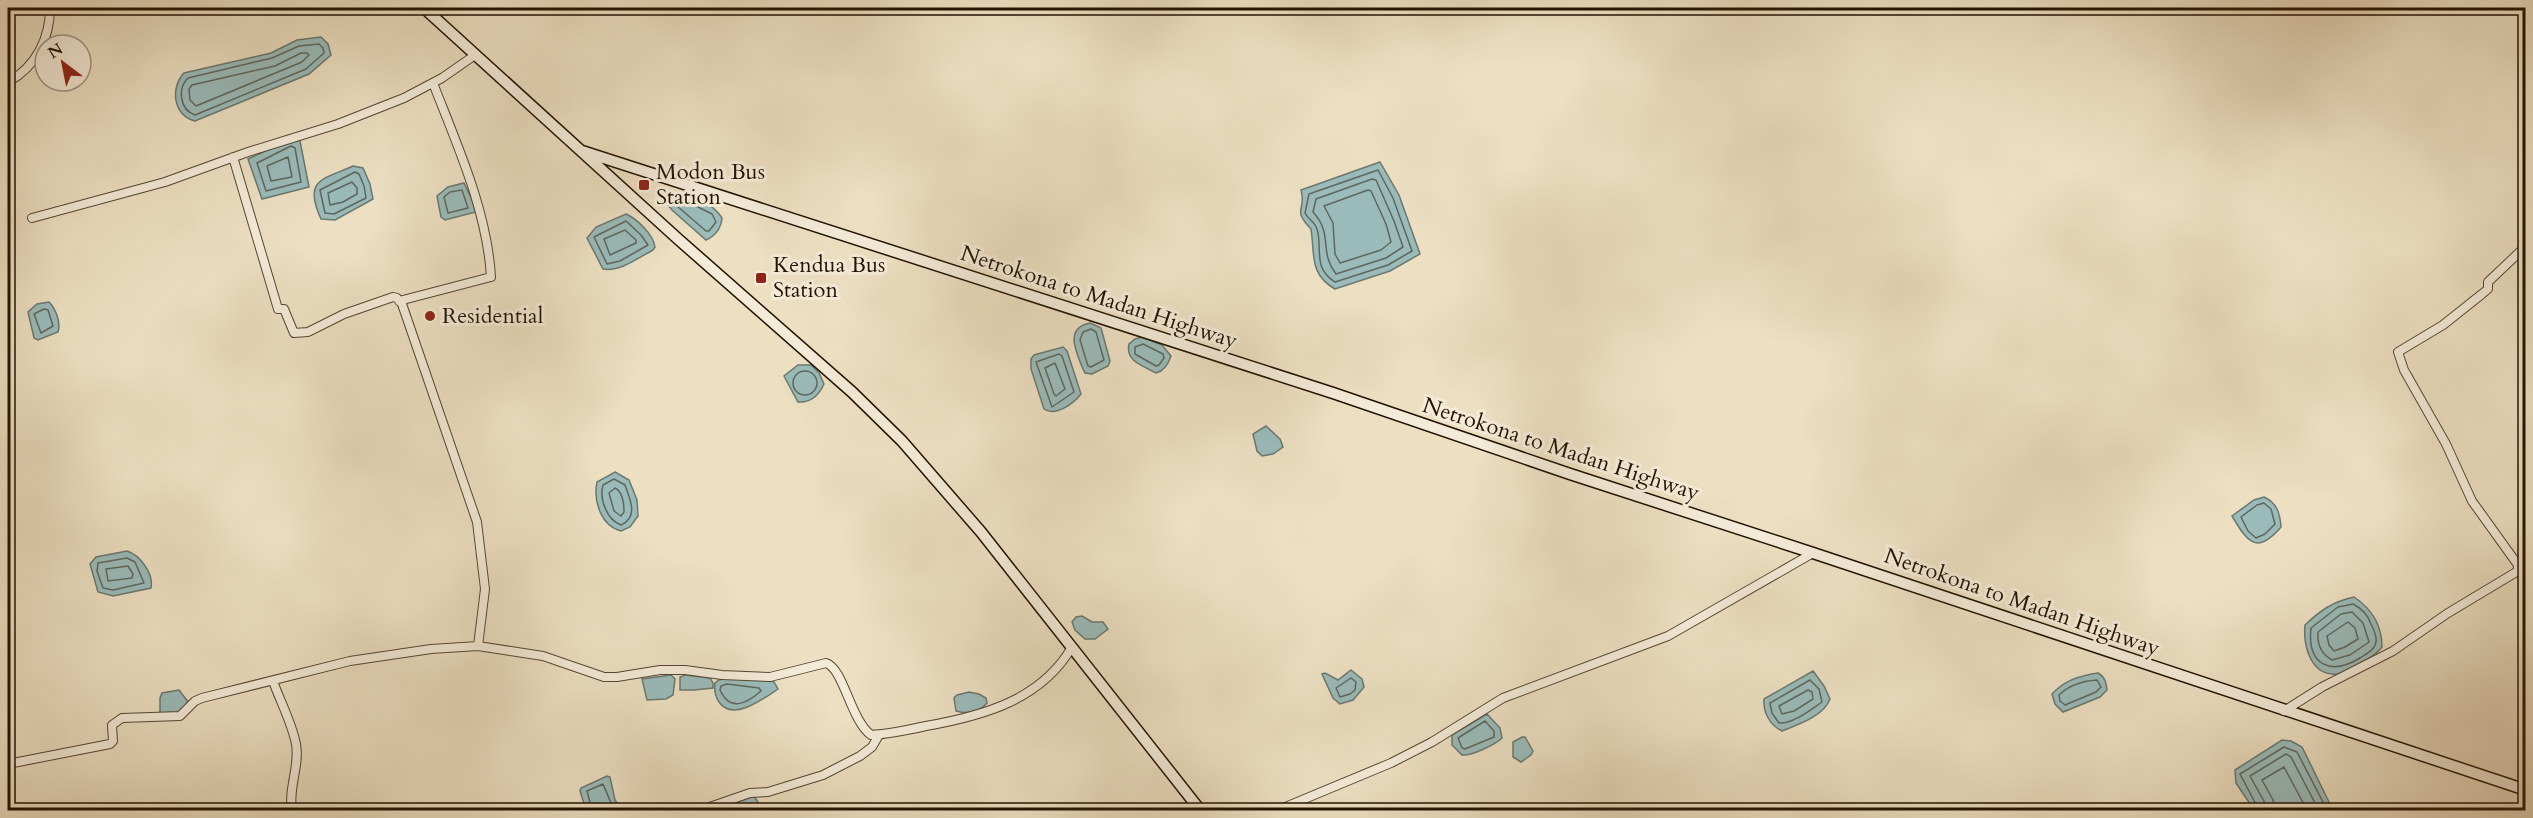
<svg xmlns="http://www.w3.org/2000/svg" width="2533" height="818" font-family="Cardo,serif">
	<rect width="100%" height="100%" fill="#ecdfc2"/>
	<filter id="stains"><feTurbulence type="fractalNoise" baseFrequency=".00333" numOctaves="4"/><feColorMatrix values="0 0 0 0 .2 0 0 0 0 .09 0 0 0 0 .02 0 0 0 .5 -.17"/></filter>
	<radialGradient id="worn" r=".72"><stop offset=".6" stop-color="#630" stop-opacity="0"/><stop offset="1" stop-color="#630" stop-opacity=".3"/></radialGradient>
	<path fill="#9abbba" stroke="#6a7870" stroke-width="1.5" d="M321,37L328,44L331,55L309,74L195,121C173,115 170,88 184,73L271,53L297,40Z
		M299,136L309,187L262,199L248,159Z
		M1380,162L1399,195L1420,254L1390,271L1335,289C1309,274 1315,255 1311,229C1291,208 1307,211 1301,190Z
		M353,166L363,168L370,184L373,199L335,220L321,219C303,179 322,180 353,166Z
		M464,183L476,208V212L445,220L441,217L437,196L448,187Z
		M678,194C694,194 714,205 722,218C721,228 715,236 706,240L672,210L668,205L672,199Z
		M626,214C637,219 653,234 655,247L653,250C638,258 620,272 603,269L587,238L596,227Z
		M49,302C56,309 61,323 58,332L38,340L34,338L28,312L37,304Z
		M1090,323L1101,328L1110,361L1108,366L1092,374L1085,373L1083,369C1076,352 1064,328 1090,323Z
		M1143,337L1162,345L1171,356C1168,365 1164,371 1156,373C1143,366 1125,361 1129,344L1135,339Z
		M1063,347L1067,351L1081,394C1074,403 1056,417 1044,409L1031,369V359L1034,355Z
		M798,365H811L819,373L824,384C819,395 811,403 798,402L784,376Z
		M1266,426L1280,439L1283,447L1273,454L1262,456L1257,451L1253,434Z
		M615,472L629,480L637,500L638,516L630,527L621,531C601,526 593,501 597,482Z
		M2264,497C2277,503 2280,513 2281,527C2257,555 2248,543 2232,516L2254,500Z
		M127,551C140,555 154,574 151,588L113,596L98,592L90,564L96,557Z
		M2354,597C2372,609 2382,625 2382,647C2375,656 2366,660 2355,666C2350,669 2344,673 2338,674C2311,677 2303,646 2305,625C2321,610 2332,602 2354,597Z
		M1082,616L1092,622H1103L1108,629L1095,639H1085L1075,630L1072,622L1076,617Z
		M1351,670L1362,679L1364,687L1353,700L1340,704L1333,698L1322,674L1325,673L1338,680Z
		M1813,671L1824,686L1830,699C1824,716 1797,725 1782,731C1770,725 1763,713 1764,699Z
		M2098,673C2105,677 2106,682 2107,690L2100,697L2063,712L2055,704L2052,694C2065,680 2079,676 2098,673Z
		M671,675L675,679L673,695L666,699L647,700L642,679Z
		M685,675L710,678L713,683V688L694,690H680V677Z
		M728,678C743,681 761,678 774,682L778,689C763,699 733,722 719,702C715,696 714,690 715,683L719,680Z
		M179,690L189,703L180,713H160V698L162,693Z
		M969,692L979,694L986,698L987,703C979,713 967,714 956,711L954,698L957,695Z
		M1487,714L1500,728L1502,738C1495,745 1471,756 1462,755L1452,745V735Z
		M1522,737H1525L1533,751L1531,755L1521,762L1513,757V742Z
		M2282,740L2291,741L2302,747L2330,804L2329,810H2254L2236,783L2235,770Z
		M607,776L610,777L615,800L622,810H586L580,791L581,788Z
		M754,796L758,802L755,810H725L729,805Z"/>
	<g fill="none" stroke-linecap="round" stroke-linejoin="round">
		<path stroke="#5e675e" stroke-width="1.5" d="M319,44L323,48L324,53L306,69L195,115C180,110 177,89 188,78L272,58L299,46Z
			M301,53H307L309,55L302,62L196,106L190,100L189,89L192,85L275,66Z
			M291,146L295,148L301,182L266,191L257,163Z
			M288,157L292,177L271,181L267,166Z
			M1378,170L1393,198L1412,251L1388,265L1335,282C1312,268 1323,248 1317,229C1315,222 1308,219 1305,213L1309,194Z
			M355,172L359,174L364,186L366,198L334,214L325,213L320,190Z
			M1372,179L1376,180L1394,221L1403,247L1386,258L1336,274C1318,250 1334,235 1313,212L1316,199Z
			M352,182L357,188V194L343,202L330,205L328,193Z
			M462,190L468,208L448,213L444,197L450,192Z
			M1368,190L1371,191L1386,224L1391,242L1381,250L1340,263L1335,254L1333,223L1324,206Z
			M680,200H684L712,214L716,222L709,231H706L677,206L676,203Z
			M626,221L641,235L648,245L620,261L607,264L594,237Z
			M625,230L636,240V243L610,255L604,239Z
			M44,309L48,310L53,326L41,333L34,314Z
			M1091,329L1096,332L1104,360L1091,367L1088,366L1080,340L1083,332Z
			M1143,344L1163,354L1164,358L1159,365L1156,366L1135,354V347Z
			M1059,354L1062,356L1074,392L1052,407L1036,362Z
			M1055,363L1065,389L1056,396L1054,394L1045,368Z
			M793 383a12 12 0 1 1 24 0a12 12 0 1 1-24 0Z
			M614,479L625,485C630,499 639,517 621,525C607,520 599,499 603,485Z
			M615,488C623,492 624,504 624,512L621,516L614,511L609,493Z
			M2264,503L2271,509L2275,524L2265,534L2256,538L2248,531L2241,517L2257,505Z
			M127,558L135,562L144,583L113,590L103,588L97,571L98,563Z
			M128,566L133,574L132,578L108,581L106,569Z
			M2353,604C2361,608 2368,615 2371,624C2374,630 2377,636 2376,642C2375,650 2366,654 2360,658C2330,676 2307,665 2311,628L2338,607Z
			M2352,612L2363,623L2369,642L2350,655L2332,660C2321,654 2317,644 2318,632L2341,614Z
			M2348,622L2355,628L2358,639L2345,647L2334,651L2329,645L2327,636Z
			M1351,678L1356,682L1355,690L1350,694L1340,697L1336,688Z
			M1810,680L1819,689L1822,702C1810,710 1793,724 1779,723L1772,713L1770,703Z
			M2097,680L2101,687L2096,692L2065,705L2060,701L2059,695C2069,685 2083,681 2097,680Z
			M727,684L759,688L761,691C746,704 730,712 720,690L721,686Z
			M1808,690L1812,692L1813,699L1794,711L1782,714L1779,706Z
			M1485,721L1494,731V737L1465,749L1462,748L1458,738Z
			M592,810L587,791L603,784L614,810
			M2259,810L2240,774L2284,747L2297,752L2324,804L2323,810
			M2266,810L2265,803L2250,776L2286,754L2291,757L2316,805V810
			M2275,810L2273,800L2262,780L2284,767L2307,810"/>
		<defs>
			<path id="minor" d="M8,82C36,67 50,38 50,8
				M233,157L278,309H284L294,333L308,332L344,314L393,297L397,298L402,304L477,522L485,589L478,646
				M32,218L165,182L248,152L338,124L404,98L442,78L475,55
				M399,301L491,277C487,210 457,145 433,83
				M273,681C280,701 292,723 296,744C300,766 288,788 292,810
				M2284,711L2322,687L2393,651L2448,613L2518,571V565L2472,501L2446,444L2404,370L2398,352L2443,325L2482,294L2488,289V282L2526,246
				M8,764L110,744L113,741L112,725L122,718L180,716L195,701L202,698L350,661L431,649L478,646L543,656L604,677H617L660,670H685L722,675L770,677L826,663C844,669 850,719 871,735C889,734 908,730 926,726C983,716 1041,700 1072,647
				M701,810L750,793L768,792L823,775L860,756L872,747L879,735
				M1278,810L1391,763L1432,742L1503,698L1668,636L1813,553"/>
			<path id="secondary" d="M424,8L678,239L852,392L902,441L981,532L1200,810
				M582,151L1333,393L1570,474L1813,553L2526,790"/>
		</defs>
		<use href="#minor" stroke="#544631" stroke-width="10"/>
		<use href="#secondary" stroke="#221301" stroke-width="13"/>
		<use href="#minor" stroke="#f3ead7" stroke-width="8"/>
		<use href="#secondary" stroke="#f3ead7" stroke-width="10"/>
	</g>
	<g fill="#8f2418" stroke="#f3ead7" stroke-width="2">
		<rect x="638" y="179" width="12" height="12" rx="3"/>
		<rect x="755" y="272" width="12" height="12" rx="3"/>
		<circle cx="430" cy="316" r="6"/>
	</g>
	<g text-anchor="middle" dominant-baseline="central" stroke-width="6" stroke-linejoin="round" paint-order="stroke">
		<g font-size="22" fill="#221301" stroke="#f3ead7" text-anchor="start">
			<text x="656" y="172">Modon Bus<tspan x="656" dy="25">Station</tspan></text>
			<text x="773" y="265">Kendua Bus<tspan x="773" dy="25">Station</tspan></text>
			<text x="442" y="316">Residential</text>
		</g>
		<g font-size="22" fill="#221301" stroke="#f3ead7">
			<text transform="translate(1099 297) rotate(18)">Netrokona to Madan Highway</text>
			<text transform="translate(1561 449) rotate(18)">Netrokona to Madan Highway</text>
			<text transform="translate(2022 602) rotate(19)">Netrokona to Madan Highway</text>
		</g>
	</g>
	<rect width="2533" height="818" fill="none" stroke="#ecdfc2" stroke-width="30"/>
	<rect x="9" y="9" width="2515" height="800" fill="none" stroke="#221301" stroke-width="3"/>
	<rect x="15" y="15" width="2503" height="788" fill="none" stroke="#221301" stroke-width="1.5"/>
	<g transform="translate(63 63) rotate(328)"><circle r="28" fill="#f3ead7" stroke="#9f9481" stroke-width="1.5"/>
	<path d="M0-4.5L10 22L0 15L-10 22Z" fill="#8f2418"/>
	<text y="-9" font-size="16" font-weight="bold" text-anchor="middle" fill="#221301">N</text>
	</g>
	<rect width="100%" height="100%" filter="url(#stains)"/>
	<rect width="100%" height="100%" fill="url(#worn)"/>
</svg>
